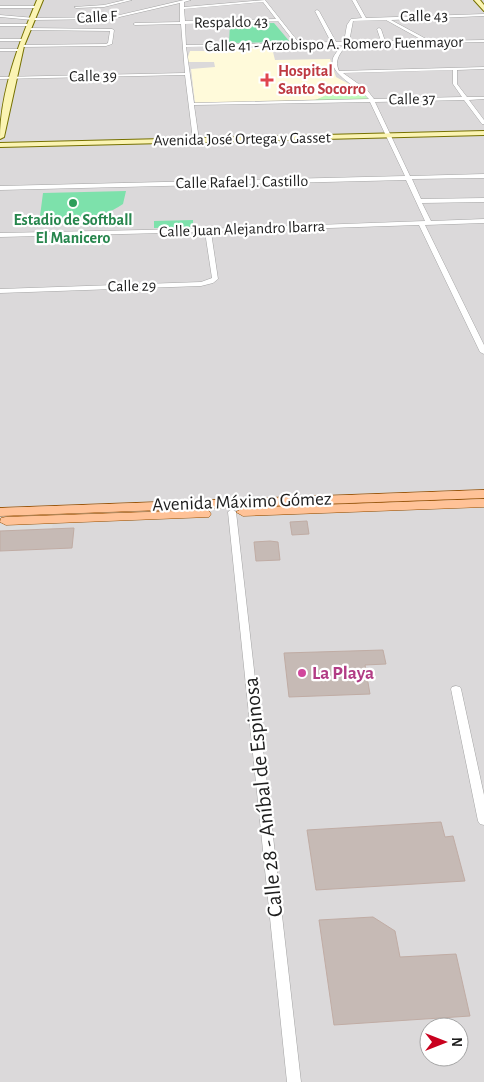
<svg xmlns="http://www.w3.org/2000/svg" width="484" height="1082" font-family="'Alegreya Sans',sans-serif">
	<rect width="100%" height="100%" fill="#eee8e2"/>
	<path fill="#dbd9da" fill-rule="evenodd" d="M0,0H484V1082H0ZM429,1027H459V1057H429Z"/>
	<path fill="#fffada" d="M209,48H272L275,60L330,59L336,77L351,85L313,101L195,103L191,69L215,67L214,62H186L190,51H208Z"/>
	<path fill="#c1fbbc" d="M351,85L359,89L369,100L313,101Z"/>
	<path fill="#7de1ab" d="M274,23L290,42L229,43L230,24Z
		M126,191L123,204C98,221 68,222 39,224L43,193Z
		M193,220V227L154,228V221Z"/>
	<path fill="#ddd" d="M53,522L52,528L0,531V524Z"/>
	<path fill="#c6bab5" stroke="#c0aca4" d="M307,521L309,534L292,535L290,522Z
		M74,528L72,548L0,551V531Z
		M270,541L278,542L280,560L256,561L254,542Z
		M383,650L386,664L365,665L370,694L289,697L284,653Z
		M441,822L445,837L453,836L465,881L316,890L307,830Z
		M373,917L395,931L400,957L456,954L470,1016L334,1025L319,920Z"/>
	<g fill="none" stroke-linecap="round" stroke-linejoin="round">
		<defs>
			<path id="street" d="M125,0H132L104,7L76,8L74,7L104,5Z
				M184,0H191L184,2V7L265,0L299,43L331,42L315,11L317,10L319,11L336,42H344L347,25L351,19L362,18L352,0H356L366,18L484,14V16L391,20L430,41L484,40V42L347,45C340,53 334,60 339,71L484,67V69L457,70V84L467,97H484V99L469,100L484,120V124H482L464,100L375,102L410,176L484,174V178L412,179L421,199L484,198V202L422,203L431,221L484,219V223L425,225L484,345V354L480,352L419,225L211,232L218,279L213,283L201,286L0,293V289L201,282L212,278L205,232L0,237V233L237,228L425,221L406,180L0,190V186L405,176L370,102L194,105L199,140L196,142L193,140L185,75L0,79V77L185,73L181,24L135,25L133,24L135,23L180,22V3L111,19L33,20L0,17V15L35,18L111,17ZM263,2L276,19L185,21L184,9ZM386,20L424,41H385L381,29L379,28L377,29L381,41L349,42L353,21ZM278,21L295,43L186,45L185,24ZM343,45C339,49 335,53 333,58C328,74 359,87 369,99L194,103L186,47ZM453,70V84L462,97L374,99L367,90L343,73Z
				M0,6H38L40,7L38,8H0Z
				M0,24H29L31,25L29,26H0Z
				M27,28L112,29L114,30L112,44L106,46L19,47L21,45L106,44L108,43L110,31L26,30Z
				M0,39H23L25,40L23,41H0Z
				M0,49H20L22,50L20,51H0Z
				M232,509L236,512L301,1082H287L228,512Z
				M456,686L460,687L461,689L484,795V825L480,824L478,821L451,689L452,687Z"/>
			<path id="secondary" d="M37,0H43L24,46L4,137L0,139C0,92 19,43 37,0Z
				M474,0H480L484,5V11Z
				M484,131V135L0,147V143Z"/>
			<path id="primary" d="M484,490V498L0,516V508Z
				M484,499V507L243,516L236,512L243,508Z
				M204,510L209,511L211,514L209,517L6,525L0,522L1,518L6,517Z"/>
		</defs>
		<use href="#street" stroke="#a4a4a4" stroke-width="1"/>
		<use href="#secondary" stroke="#767101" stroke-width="2"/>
		<use href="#primary" stroke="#954e00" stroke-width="1"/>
		<use href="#street" fill="#fff" fill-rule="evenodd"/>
		<use href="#secondary" fill="#fbf4b3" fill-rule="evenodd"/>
		<use href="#primary" fill="#ffc297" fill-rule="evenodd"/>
	</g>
	<path fill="#e0444e" stroke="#fff" stroke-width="2" d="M264.5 72.5h5v5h5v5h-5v5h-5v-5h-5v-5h5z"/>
	<circle fill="#2e9e5b" stroke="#fff" stroke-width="2" cx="73" cy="203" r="5"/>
	<circle fill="#d1479c" stroke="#fff" stroke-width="2" cx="302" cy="673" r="5"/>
	<g text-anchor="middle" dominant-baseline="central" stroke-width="4.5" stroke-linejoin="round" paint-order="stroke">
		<g font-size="16" fill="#1d1d1d" stroke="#fff">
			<text transform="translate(424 16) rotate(-1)">Calle 43</text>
			<text transform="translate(97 17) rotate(-3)">Calle F</text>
			<text transform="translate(231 22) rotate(-1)">Respaldo 43</text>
			<text transform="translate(334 44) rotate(-1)">Calle 41 - Arzobispo A. Romero Fuenmayor</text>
			<text transform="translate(93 76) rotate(-1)">Calle 39</text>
			<text transform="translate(412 99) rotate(-1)">Calle 37</text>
			<text transform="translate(242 139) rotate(-1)">Avenida José Ortega y Gasset</text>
			<text transform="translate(242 182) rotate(-1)">Calle Rafael J. Castillo</text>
			<text transform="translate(242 229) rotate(-2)">Calle Juan Alejandro lbarra</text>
			<text transform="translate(132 286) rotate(-1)">Calle 29</text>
		</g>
		<g font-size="16" font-weight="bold" fill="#be3a42" stroke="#fff" text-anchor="start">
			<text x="278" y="71">Hospital<tspan x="278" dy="18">Santo Socorro</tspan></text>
		</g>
		<g font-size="16" font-weight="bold" fill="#27864d" stroke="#fff">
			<text x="73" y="220">Estadio de Softball<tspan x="73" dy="18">El Manicero</tspan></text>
		</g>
		<g font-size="19" fill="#1d1d1d" stroke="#fff">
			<text transform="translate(242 502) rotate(-2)">Avenida Máximo Gómez</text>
		</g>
		<g font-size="19" font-weight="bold" fill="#b23c85" stroke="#fff" text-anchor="start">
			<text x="312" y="673">La Playa</text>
		</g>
		<g font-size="22" fill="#1d1d1d" stroke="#fff">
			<text transform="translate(263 797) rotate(-96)">Calle 28 - Aníbal de Espinosa</text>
		</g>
	</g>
	<g transform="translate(444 1042) rotate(90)"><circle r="24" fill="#ffffff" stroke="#a5a5a5"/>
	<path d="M0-4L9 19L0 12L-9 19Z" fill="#c9001e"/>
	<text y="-8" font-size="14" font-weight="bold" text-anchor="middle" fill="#1d1d1d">N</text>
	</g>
</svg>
